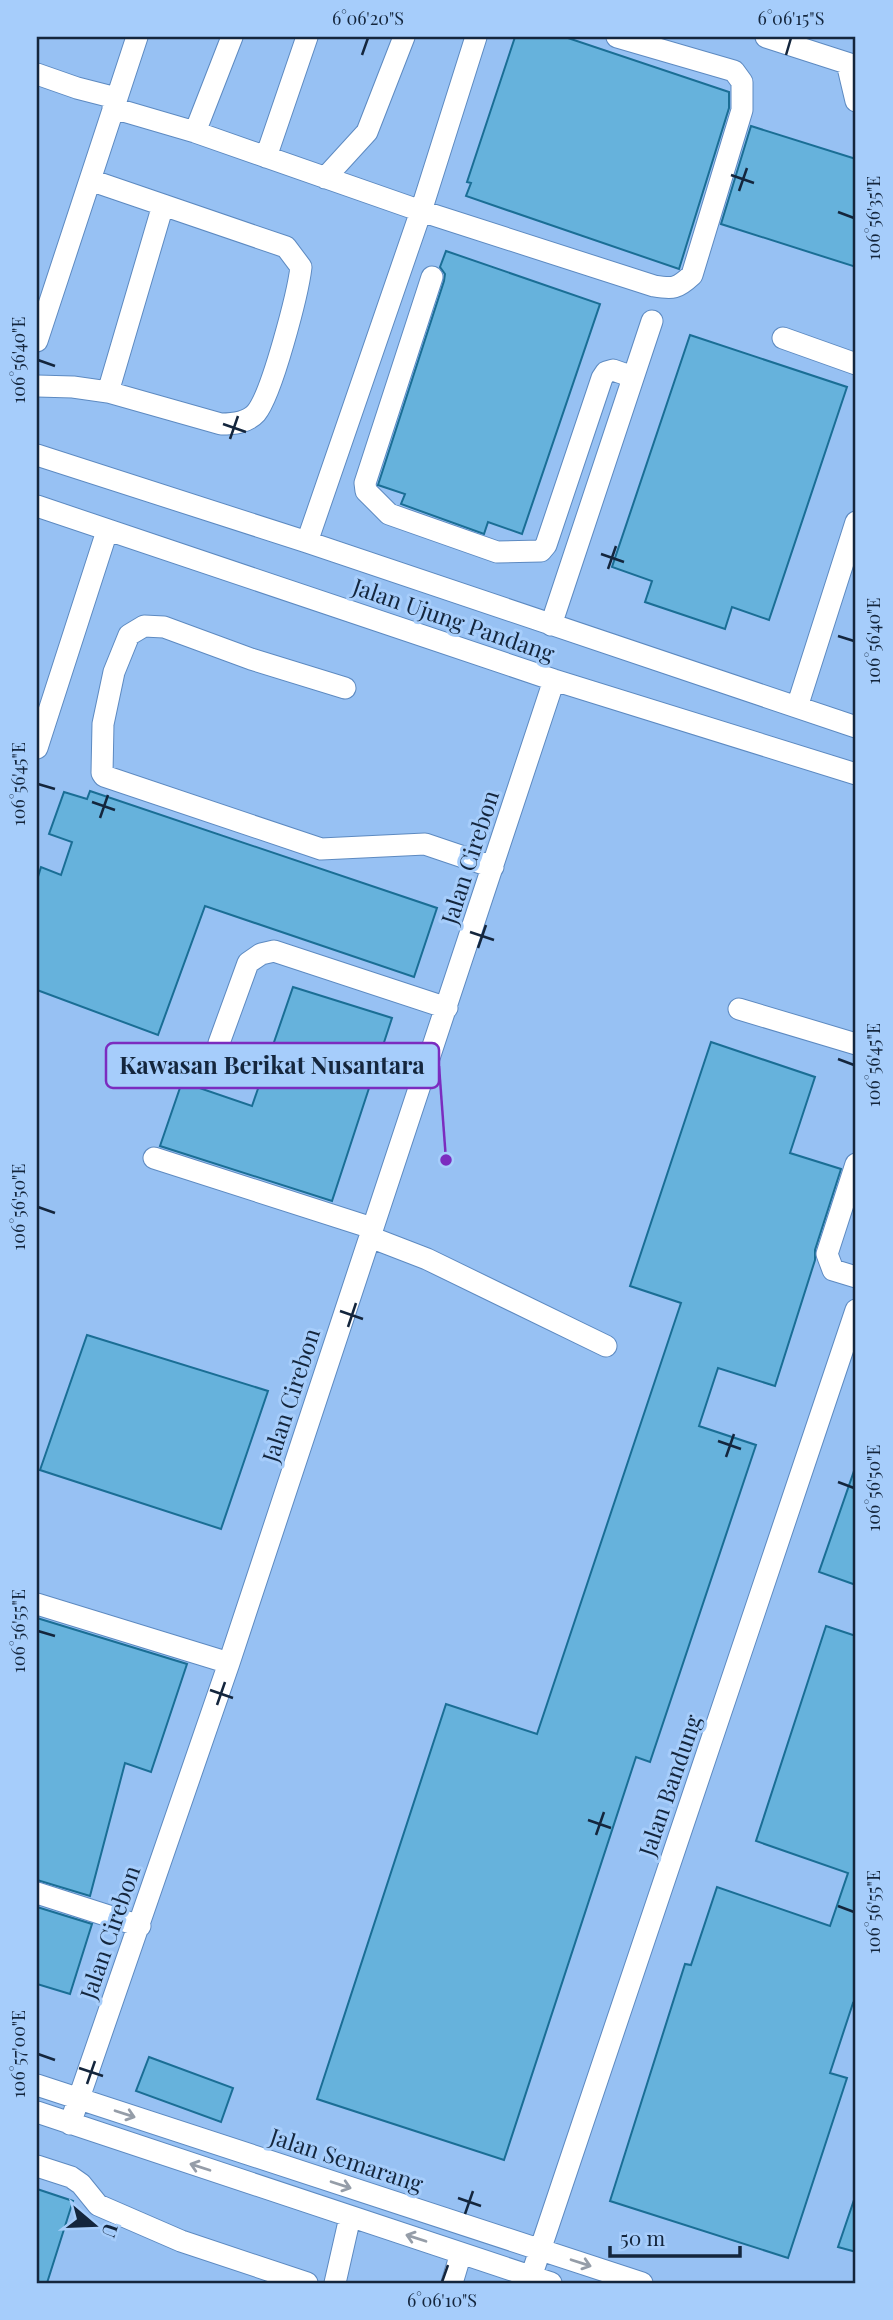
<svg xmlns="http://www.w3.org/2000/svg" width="893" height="2320" font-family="'Playfair Display',serif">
	<rect width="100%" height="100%" fill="#a6cdfb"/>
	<path fill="#97c1f3" d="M37,37H856V2283H37Z"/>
	<path fill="#66b2dc" stroke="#1a6e95" stroke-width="2" d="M515,37H565L729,92V108L679,269L466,196L471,183L467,182Z
		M751,126L856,159V267L721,224Z
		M446,251L600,304L522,534L488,522L484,534L401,504L405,494L378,485L444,281L445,274L440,267Z
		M690,335L847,387L769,620L732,607L725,629L645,602L652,581L612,567Z
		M90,791L437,908L414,977L205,906L158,1035L37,990V880L41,867L61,875L72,842L49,834L64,792L87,799Z
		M293,987L392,1018L332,1201L160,1146L182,1082L252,1106Z
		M711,1042L815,1077L790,1153L841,1169L815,1250V1260L775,1386L718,1368L699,1426L756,1445L650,1762L636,1757L504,2160L317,2099L446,1704L537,1734L681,1303L630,1286Z
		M87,1335L268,1391L221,1529L40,1470Z
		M854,1471L856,1472V1585L819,1572Z
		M37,1618L187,1664L151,1772L125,1763L90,1896L37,1880Z
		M826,1626L856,1636V2005L853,2003L830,2073L847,2078L788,2258L610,2201L685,1964L691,1965L717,1887L830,1926L848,1873L756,1841Z
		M37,1907L92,1924L70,1994L37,1984Z
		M149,2057L233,2088L221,2122L136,2091Z
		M37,2189L73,2201L47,2283H37Z
		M854,2200L856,2201V2252L838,2247Z"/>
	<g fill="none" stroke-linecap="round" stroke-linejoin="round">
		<defs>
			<path id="minor" d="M766,37L856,66
				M847,63L856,101
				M37,74L77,88L116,98
				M113,108L195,132L421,211L654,286C673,289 677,289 692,275L742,110V82L734,71L617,37
				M195,132L232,37
				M266,157L307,37
				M325,178L367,132L404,37
				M432,277L365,483L366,491L389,514L497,552L541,551L546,545L602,378L606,372L613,370L633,377
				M783,338L856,364
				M37,341L137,37
				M37,386L73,387L108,392L221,424C233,424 247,423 256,413C272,394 298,293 301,267L286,247L90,180
				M108,392L163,205
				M37,455L307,542L856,727
				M37,506L554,680L856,774
				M307,542L421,211L476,37
				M551,625L652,321
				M345,688L251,659L164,627L144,626L129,635L114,672L103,724L102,773L104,776L321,849L425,844L493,867
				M797,707L856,522
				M37,748L107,531
				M739,1009L856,1044
				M219,1043L248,963L261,954L274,951L447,1008
				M154,1158L372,1228
				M856,1164L827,1254L833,1270L856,1277
				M370,1237L427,1259L606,1346
				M37,1604L229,1663
				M37,1893L140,1926
				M37,2085L642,2283
				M37,2112L551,2283
				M70,2124L229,1663L554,680
				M37,2166L71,2177L81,2184L98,2205L181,2241L307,2283
				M531,2277L856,1310
				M335,2283L350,2217
				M452,2283L461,2253"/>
		</defs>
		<use href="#minor" stroke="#5d8ac1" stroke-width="23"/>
		<use href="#minor" stroke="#fff" stroke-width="21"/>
	</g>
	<defs><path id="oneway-shaft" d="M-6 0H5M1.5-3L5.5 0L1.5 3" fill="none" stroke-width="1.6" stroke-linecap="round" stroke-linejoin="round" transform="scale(1.75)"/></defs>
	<g stroke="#959da8">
		<use href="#oneway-shaft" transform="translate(125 2114) rotate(18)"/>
		<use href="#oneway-shaft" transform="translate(200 2167) rotate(-162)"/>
		<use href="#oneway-shaft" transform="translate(341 2185) rotate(18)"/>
		<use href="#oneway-shaft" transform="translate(416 2238) rotate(-162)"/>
		<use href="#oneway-shaft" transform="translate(581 2263) rotate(18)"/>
	</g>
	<path fill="none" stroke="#14263d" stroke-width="2.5" d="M362,55L368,38M786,55L791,38M731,175L754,183M739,191L747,168M838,212L854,218M38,360L55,366M223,424L246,432M230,439L238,416M601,554L624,562M608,569L616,546M838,636L854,641M38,784L55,789M92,802L115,810M100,818L108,795M470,932L494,940M478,948L486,925M838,1059L854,1065M38,1207L55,1213M340,1311L363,1319M348,1327L356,1303M718,1441L741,1449M726,1457L734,1434M838,1482L854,1488M38,1631L55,1636M210,1690L233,1698M217,1705L225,1682M588,1820L611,1828M596,1835L604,1812M838,1906L854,1912M38,2054L55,2060M79,2068L103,2076M87,2084L95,2061M458,2198L481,2206M465,2214L473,2191M442,2282L448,2265"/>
	<g text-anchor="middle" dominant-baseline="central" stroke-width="6" stroke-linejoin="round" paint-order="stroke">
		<g font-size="23" fill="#14263d" stroke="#a6cdfb">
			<text transform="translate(454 619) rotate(19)">Jalan Ujung Pandang</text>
			<text transform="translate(469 857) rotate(-72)">Jalan Cirebon</text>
			<text transform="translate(290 1395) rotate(-72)">Jalan Cirebon</text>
			<text transform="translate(669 1785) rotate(-71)">Jalan Bandung</text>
			<text transform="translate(109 1932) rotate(-71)">Jalan Cirebon</text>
			<text transform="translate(347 2159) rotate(18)">Jalan Semarang</text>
		</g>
	</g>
	<path fill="none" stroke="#7b2cbf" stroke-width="2.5" d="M446 1160L439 1066"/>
	<circle fill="#7b2cbf" stroke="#a6cdfb" stroke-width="2.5" cx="446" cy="1160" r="7"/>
	<rect fill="#a6cdfb" stroke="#7b2cbf" stroke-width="2.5" x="106" y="1043" width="333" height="45" rx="7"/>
	<g font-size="24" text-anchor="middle" font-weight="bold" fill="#14263d">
		<text x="272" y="1074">Kawasan Berikat Nusantara</text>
	</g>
	<rect width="893" height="2320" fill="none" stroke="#a6cdfb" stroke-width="77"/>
	<g transform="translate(94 2225) rotate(109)" stroke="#a6cdfb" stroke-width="5" paint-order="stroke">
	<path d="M0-5L12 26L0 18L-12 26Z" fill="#14263d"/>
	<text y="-10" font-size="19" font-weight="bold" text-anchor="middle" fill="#14263d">U</text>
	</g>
	<path d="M610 2246v10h130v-10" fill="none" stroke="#14263d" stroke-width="3.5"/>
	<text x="620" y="2246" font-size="21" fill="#14263d" stroke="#a6cdfb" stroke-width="5" paint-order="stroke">50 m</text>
	<rect x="38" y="38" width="816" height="2244" fill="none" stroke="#14263d" stroke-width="2.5"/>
	<g font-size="18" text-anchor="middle" fill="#14263d">
		<text x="368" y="25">6°06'20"S</text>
		<text x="791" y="25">6°06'15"S</text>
		<text transform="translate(874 218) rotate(-90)" y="6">106°56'35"E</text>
		<text transform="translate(19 360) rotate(-90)" y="6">106°56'40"E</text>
		<text transform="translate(874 641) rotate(-90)" y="6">106°56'40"E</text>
		<text transform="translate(19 784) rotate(-90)" y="6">106°56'45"E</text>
		<text transform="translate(874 1065) rotate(-90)" y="6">106°56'45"E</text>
		<text transform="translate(19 1207) rotate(-90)" y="6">106°56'50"E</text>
		<text transform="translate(874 1488) rotate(-90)" y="6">106°56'50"E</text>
		<text transform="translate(19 1631) rotate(-90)" y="6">106°56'55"E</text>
		<text transform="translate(874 1912) rotate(-90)" y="6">106°56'55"E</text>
		<text transform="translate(19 2054) rotate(-90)" y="6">106°57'00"E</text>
		<text x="442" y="2307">6°06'10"S</text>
	</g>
</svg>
